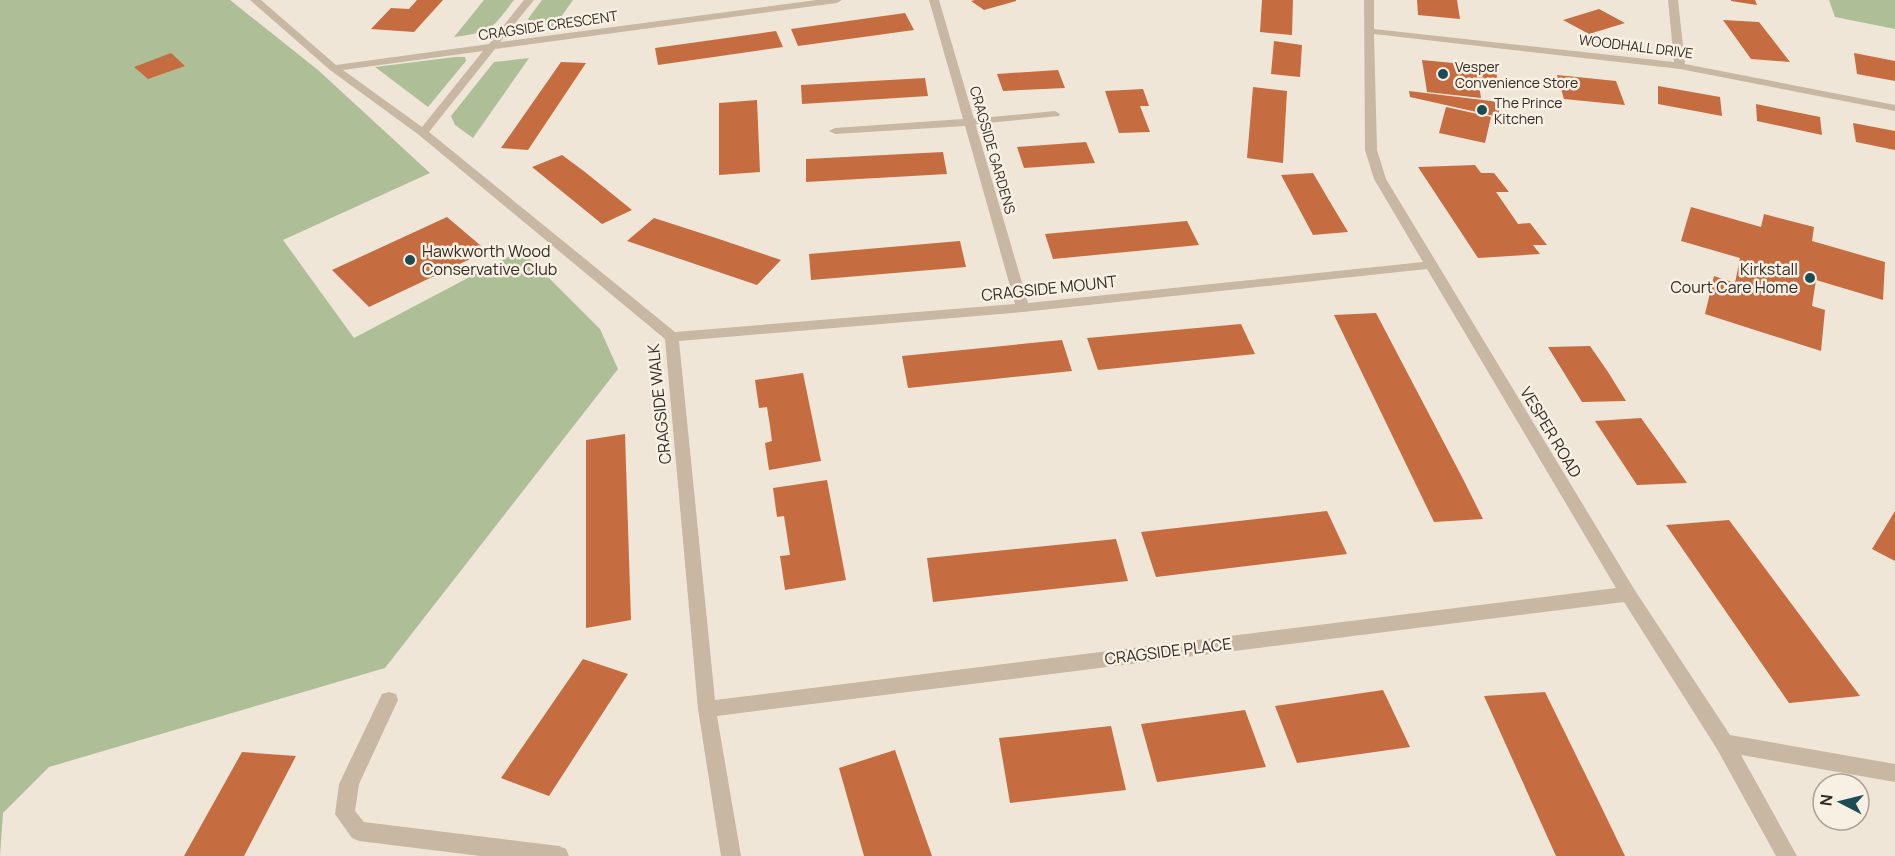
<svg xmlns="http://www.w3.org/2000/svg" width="1895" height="856" font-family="Manrope,sans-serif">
	<rect width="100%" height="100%" fill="#f0e6d7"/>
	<path fill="#aebf97" d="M0,0H230L318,70L430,173L283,240L354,338L521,250L600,329L618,369L385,668L49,767L3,813L0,856Z
		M484,0H514C491,30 492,32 454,37Z
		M542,0H573L554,27L532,23L528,19Z
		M1829,0H1895V29L1835,17Z
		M455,57H465L466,61L428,107L375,67Z
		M529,58L473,138L455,125L451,116L494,62Z"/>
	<path fill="#c56c40" d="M417,0H443L414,32L371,29L391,8L409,9Z
		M975,0H1016V1L984,10L971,1Z
		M1262,0H1293L1292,35L1260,32Z
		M1417,0H1457L1460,19L1418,15Z
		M1731,0H1755L1757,5L1731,1Z
		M1599,9L1625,23L1589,34L1563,20Z
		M905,13L914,30L798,46L791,29Z
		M1723,20L1759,22L1790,62L1751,59Z
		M776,31L783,47L658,65L655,48Z
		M1274,41L1302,45L1300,77L1271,74Z
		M171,53L185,66L148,79L134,67Z
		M1854,53L1895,61V81L1857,74Z
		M1422,60L1495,67L1498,81L1478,79L1481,98L1427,92Z
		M561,62L586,63L528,150L501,148Z
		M1058,70L1065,88L1003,91L997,74Z
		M1557,75L1616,81L1625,105L1564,99Z
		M925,78L928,96L802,104L801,85Z
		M1658,86L1720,97L1722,116L1658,104Z
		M1253,87L1287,91L1283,163L1247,158Z
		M1143,89L1149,106H1140L1150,132L1119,133L1105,91Z
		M1409,91L1499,102V117L1410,97Z
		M757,100L760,172L719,175V103Z
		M1756,104L1820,117L1822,135L1757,121Z
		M1446,107L1491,117L1485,143L1439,133Z
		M1853,123L1895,131V150L1856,142Z
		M1086,142L1095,163L1024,168L1017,147Z
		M943,152L947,174L806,182V159Z
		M562,155L585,172L632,210L602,224L532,167Z
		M1475,165L1481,173H1494L1509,192H1496L1518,224L1530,223L1547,245H1533L1540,254L1478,258L1418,167Z
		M1313,173L1330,202L1348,232L1313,235L1281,175Z
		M1691,207L1761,227L1764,214L1814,227L1812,241L1885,262L1883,300L1816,280L1812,306L1825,310L1821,351L1705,314L1714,276L1735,283L1740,258L1681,241Z
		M447,217L487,251L369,307L332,270Z
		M654,218L716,238L781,260L757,285L627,241Z
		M1187,221L1199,245L1053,259L1045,234Z
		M960,241L966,267L811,280L809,254Z
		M1376,313L1463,479L1483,519L1434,522L1334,315Z
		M1241,324L1255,354L1098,370L1087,338Z
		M1062,340L1072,371L908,388L902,356Z
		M1590,346L1608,372L1626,401L1582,402L1548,347Z
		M803,373L821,461L769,470L765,443L772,441L770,426L767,407L759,408L755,380Z
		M1641,418L1664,450L1687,483L1637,485L1595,421Z
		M625,434L631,620L586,628V440Z
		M827,480L846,580L785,590L780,556L790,555L784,516L777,517L773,488Z
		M1327,511L1347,554L1156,577L1141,532Z
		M1895,511V561L1872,549Z
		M1729,520L1860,696L1789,703L1666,525Z
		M1116,539L1128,581L933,602L927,558Z
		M583,659L628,674L549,796L501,778Z
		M1383,690L1410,747L1297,763L1275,706Z
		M1545,692L1597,798L1625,856H1556L1484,696Z
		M1245,710L1266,767L1157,782L1141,724Z
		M1111,726L1126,790L1010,803L999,738Z
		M895,750L920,822L932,856H864L839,768Z
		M242,752L296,756L244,856H184Z"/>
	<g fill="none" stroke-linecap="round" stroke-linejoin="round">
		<path fill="#c8b7a3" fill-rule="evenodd" d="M1055,111L1060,114L1059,116L969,125L963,122L969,119Z
			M389,692L396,694L398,700L359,784L355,811L364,822L559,846L566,849L569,856H480L359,841L352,838L335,814L339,784L382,694Z"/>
		<path fill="#c8b7a3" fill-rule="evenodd" d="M250,0H261L336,65L489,44L524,0H534L500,42L816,0H842L837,3L495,49L429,132L675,332L1015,304L965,126L835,134L829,131L835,128L963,119L929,0H939L1028,303L1423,262L1374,179L1365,150L1364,0H1374V29L1674,62L1668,0H1678L1685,64L1895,105V111L1680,69L1374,34L1377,150L1386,179L1634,589L1730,735L1895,764V782L1741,755L1797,856H1776L1717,749L1624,602L717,716L741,856H721L698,709L665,339L419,135L330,70ZM483,51L422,127L343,70ZM1427,269L1616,588L715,700L679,341L1023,312Z"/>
	</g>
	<g fill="#1b4b54" stroke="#f8f0e3" stroke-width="2">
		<circle cx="1443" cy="74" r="6"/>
		<circle cx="1482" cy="110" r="6"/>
		<circle cx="410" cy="260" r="6"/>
		<circle cx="1810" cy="278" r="6"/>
	</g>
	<g text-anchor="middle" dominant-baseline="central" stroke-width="5" stroke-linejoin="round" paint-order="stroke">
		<g font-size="14" fill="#332b25" stroke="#f8f0e3">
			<text transform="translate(548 25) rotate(-8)">CRAGSIDE CRESCENT</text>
			<text transform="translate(1636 46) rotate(7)">WOODHALL DRIVE</text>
			<text transform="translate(993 150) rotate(74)">CRAGSIDE GARDENS</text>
		</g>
		<g font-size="14" fill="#332b25" stroke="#f8f0e3" text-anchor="start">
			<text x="1455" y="66">Vesper<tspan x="1455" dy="16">Convenience Store</tspan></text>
			<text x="1494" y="102">The Prince<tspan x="1494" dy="16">Kitchen</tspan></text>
		</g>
		<g font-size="16" fill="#332b25" stroke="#f8f0e3" text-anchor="start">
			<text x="422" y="251">Hawkworth Wood<tspan x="422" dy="18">Conservative Club</tspan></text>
			<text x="1798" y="269" text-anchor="end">Kirkstall<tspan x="1798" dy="18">Court Care Home</tspan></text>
		</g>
		<g font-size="16" fill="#332b25" stroke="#f8f0e3">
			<text transform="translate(1049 288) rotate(-6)">CRAGSIDE MOUNT</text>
			<text transform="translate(659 404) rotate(-96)">CRAGSIDE WALK</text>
			<text transform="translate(1551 432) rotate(59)">VESPER ROAD</text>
			<text transform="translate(1168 651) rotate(-7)">CRAGSIDE PLACE</text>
		</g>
	</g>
	<g transform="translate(1841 802) rotate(277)"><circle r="28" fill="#f8f0e3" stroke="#a9a197" stroke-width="1.5"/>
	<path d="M0-4.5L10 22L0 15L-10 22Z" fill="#1b4b54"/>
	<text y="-9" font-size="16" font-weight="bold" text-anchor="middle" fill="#332b25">N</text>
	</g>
</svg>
